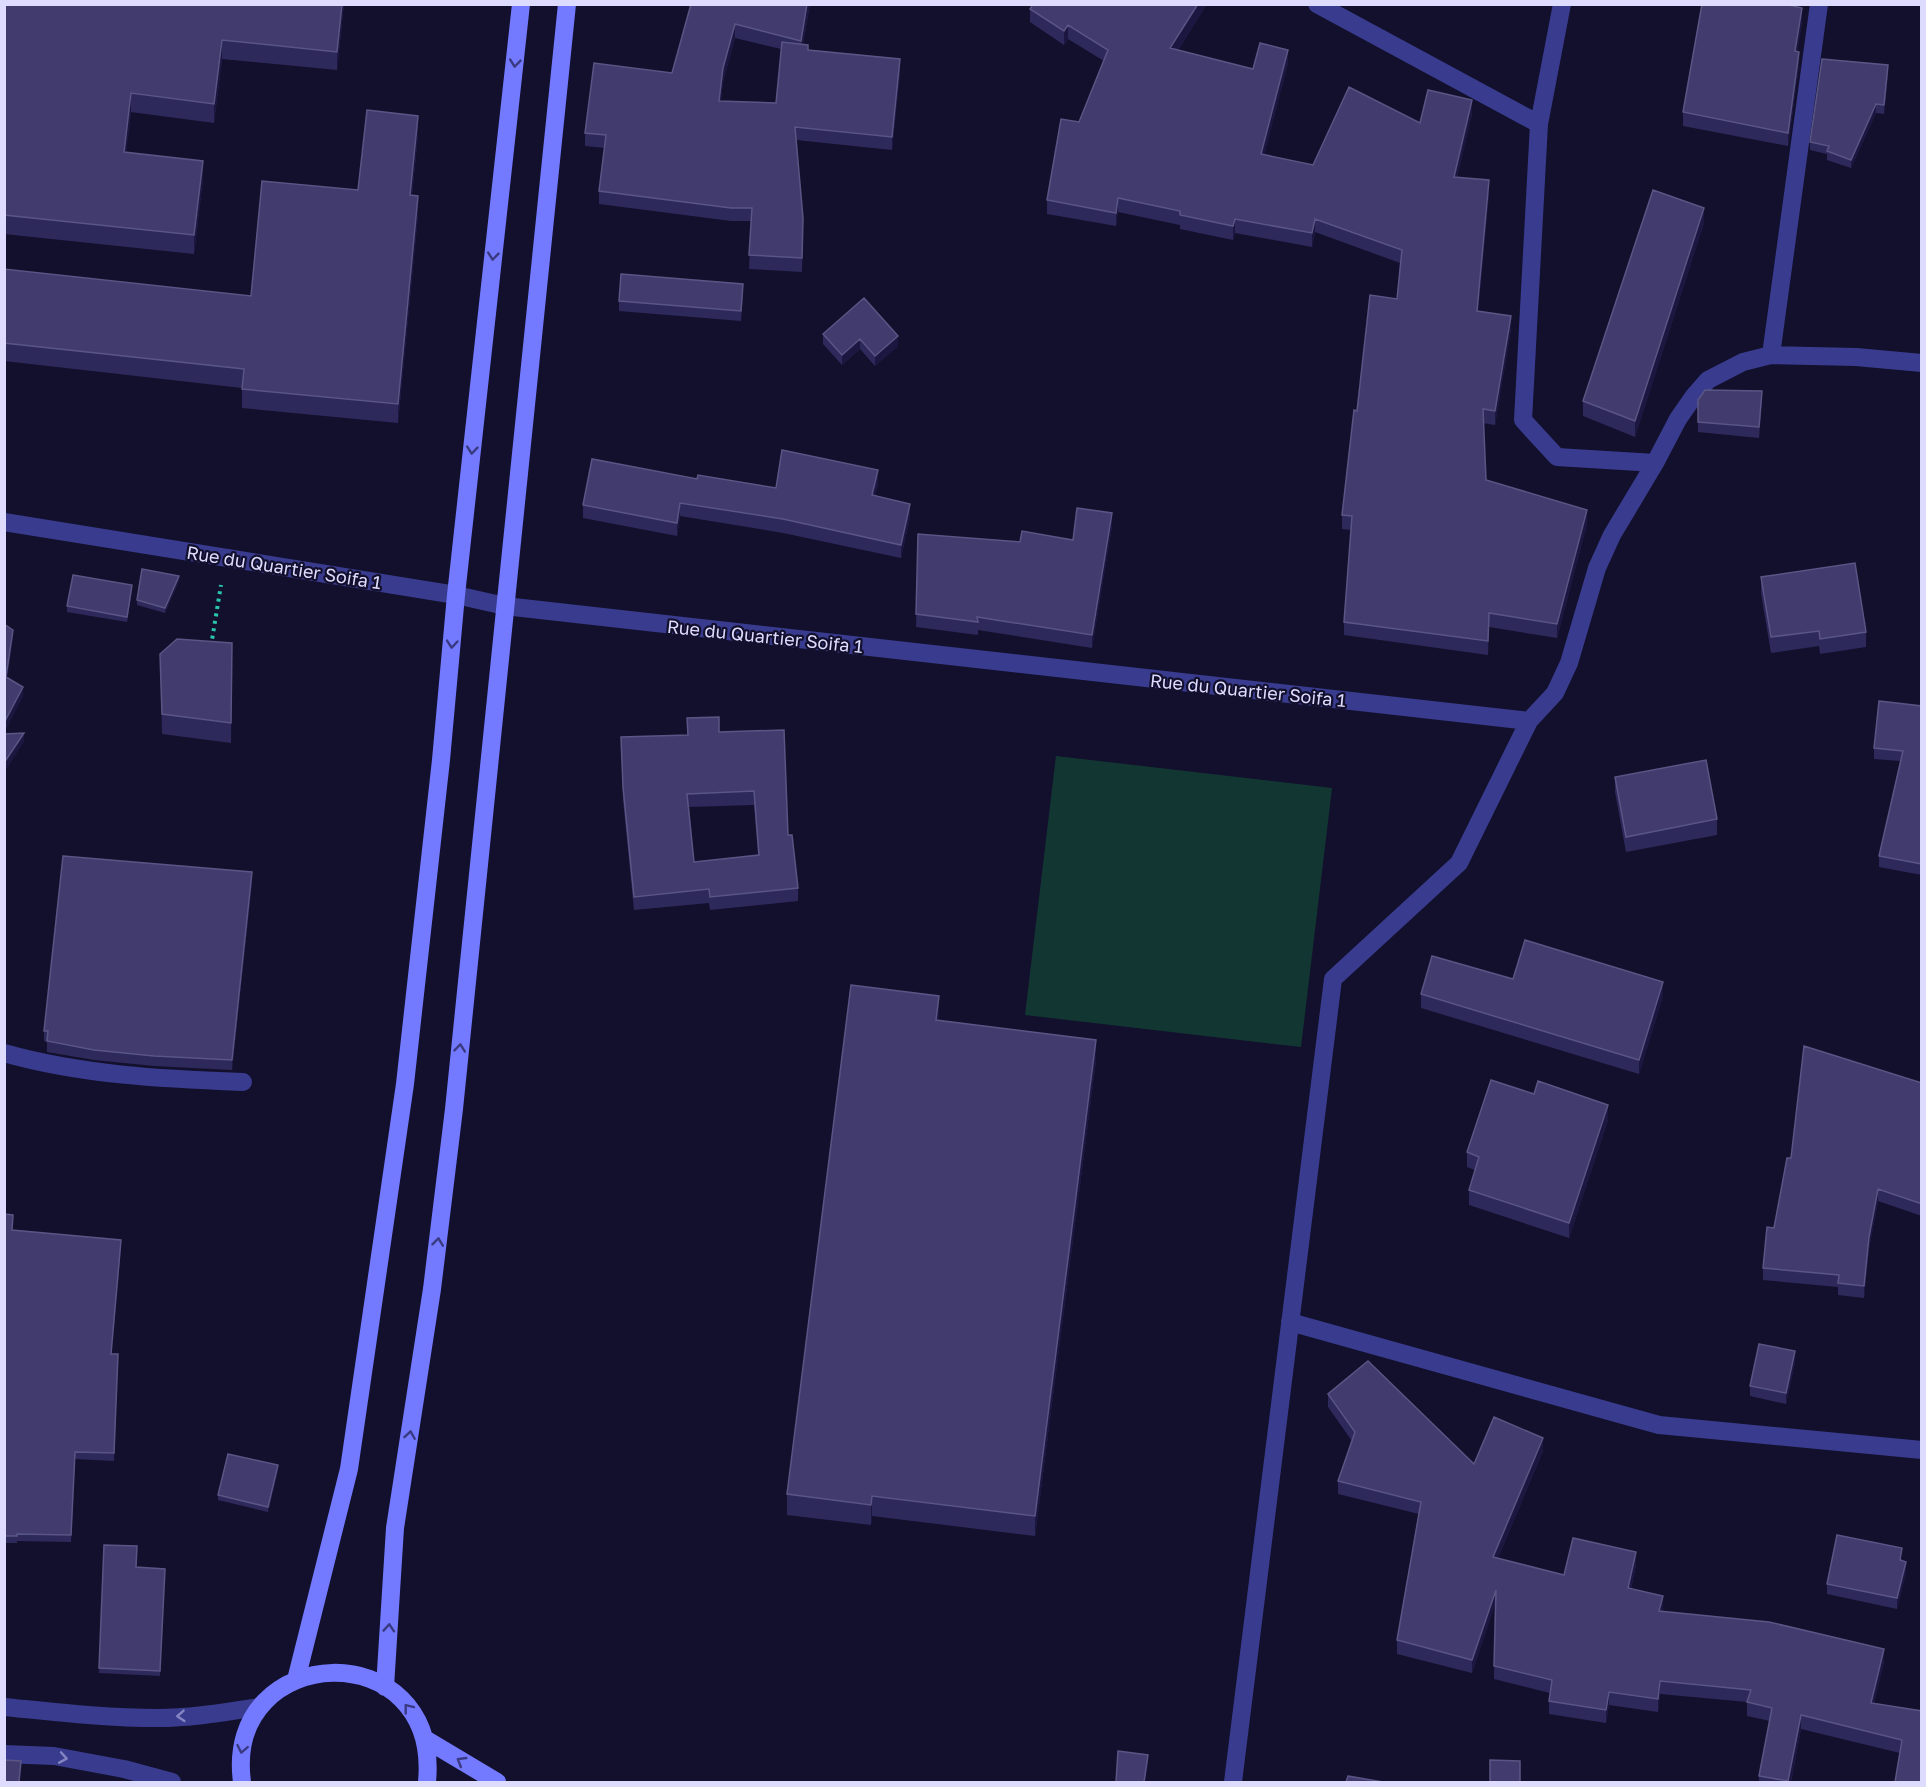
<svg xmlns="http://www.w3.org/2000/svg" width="1926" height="1787" font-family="'Golos Text',sans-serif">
	<rect width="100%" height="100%" fill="#13102d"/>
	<path fill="#123733" d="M1056,756L1332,788L1301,1047L1025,1015Z"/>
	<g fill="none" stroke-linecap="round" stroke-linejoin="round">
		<path stroke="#2ac5b0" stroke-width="4" stroke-dasharray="3 4.5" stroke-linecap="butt" d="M211,646L221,585"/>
		<path stroke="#393c8e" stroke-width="18" d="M1317,4L1539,124
			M1562,4L1539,124L1523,420L1557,457L1655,463
			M1771,355L1819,4
			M4,522L456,595L505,606L1529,721
			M4,1053C82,1075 163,1079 243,1082
			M1290,1322L1659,1425L1922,1450
			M4,1707C55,1712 107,1718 158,1718C192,1718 226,1712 260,1707
			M4,1754L54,1756L124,1769L172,1782
			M1233,1782L1333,979L1459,863L1529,721L1555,693L1569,663L1597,568L1612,535L1655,463L1678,419L1694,396L1708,380L1743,362L1771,355L1856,357L1922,363"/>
		<path stroke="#737aff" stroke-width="18" d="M296,1680L349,1469L405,1084L441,760L456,595L521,4
			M385,1687L395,1528L432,1289L454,1109L567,4
			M425,1739L497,1782
			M242,1782C223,1641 441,1632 427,1782"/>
	</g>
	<path fill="#2e295b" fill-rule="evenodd" d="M4,4H344L337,70L222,59L214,123L131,112L126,152L203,179L194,254L4,234Z
		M691,4H810L803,44L808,50L900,72L892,150L796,140L803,231L802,272L749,269L751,221H731L599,204V191L605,148L585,146V133L672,73ZM735,38L781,49L776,103L721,101L723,82Z
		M1033,4H1207L1178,50L1253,69L1288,63L1264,155L1313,165L1420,123L1472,114L1457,177L1489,193L1478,311L1511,329L1495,425L1483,423L1486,480L1587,524L1557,638L1489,627L1488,655L1344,635V622L1351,530L1342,529V515L1357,411L1397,299L1400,263L1315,232L1312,247L1235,233L1233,240L1180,229V225L1118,212L1116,226L1047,214V200L1104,61L1068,39L1064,45L1030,22V9Z
		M1802,22L1797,52L1799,65L1788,146L1683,126V112Z
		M1888,73L1884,114L1876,113L1851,168L1827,160V154L1810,150V142Z
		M418,135L412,195L418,215L398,423L242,408V388L4,361V269L251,296L358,190Z
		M1704,223L1635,437L1583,416V401Z
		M743,294L741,321L619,311V301Z
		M864,298L898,346L875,366L860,349L842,365L823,344V334Z
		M1698,400L1762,401L1759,438L1698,432Z
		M697,479L776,488L878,484L875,496L910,517L901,558L783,533L680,516L677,536L583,518V505Z
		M1112,526L1092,648L978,630V635L916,627L918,534L1020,542L1073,540Z
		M1761,577L1866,632V647L1820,654L1819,646L1771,653L1761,593Z
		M179,581L165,613L137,605V600Z
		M132,590L127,622L67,612V606Z
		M232,643L231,743L162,734L160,654Z
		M1922,706V875L1879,867V856L1900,761L1874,759V748Z
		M687,718L719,732L788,835L798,888V901L710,910L709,903L634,910L623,800L621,737L687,735ZM754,805L758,855L694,862L689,807Z
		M1615,777L1717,819V835L1626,852L1615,792Z
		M252,882L232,1070L154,1066L94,1060L47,1052V1042L44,1041V1031Z
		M1421,994L1663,996L1639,1074L1421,1008Z
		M939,1016L938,1020L1096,1060L1035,1536L872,1516L871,1525L787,1515V1494Z
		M1922,1083V1216L1878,1201L1869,1249L1864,1298L1838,1295V1287L1763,1280V1268L1791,1158Z
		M1608,1120L1569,1238L1469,1205V1190L1475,1170L1467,1167V1152Z
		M4,1214L13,1230L121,1247L111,1354H118L114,1461L75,1459L71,1542L17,1541V1543H4Z
		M1795,1362L1786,1404L1750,1396V1386Z
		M1328,1394L1474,1464L1543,1451L1498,1558L1564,1575L1636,1565L1631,1589L1663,1610L1662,1611L1884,1662L1874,1703L1922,1711L1900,1753L1801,1729L1791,1782H1759V1776L1770,1721L1747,1716V1702L1660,1694L1658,1712L1609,1705L1606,1723L1549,1714V1701L1550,1693L1494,1679L1495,1604L1472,1673L1397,1654V1640L1419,1514L1338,1494V1481L1352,1441L1328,1407Z
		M278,1470L268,1512L218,1500V1495Z
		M104,1545L136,1567L165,1569L160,1676L99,1673Z
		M1902,1559V1561L1906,1572L1897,1609L1827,1594V1584Z"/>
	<path fill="#1b1741" d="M342,4H344L337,70V52Z
		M807,4H810L801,55V41Z
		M1198,4H1207L1170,62V48Z
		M1802,8V22L1795,65V51Z
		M735,24V38L723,82L719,114V101L723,68Z
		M1068,25V39L1064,45V31Z
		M222,40V59L214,123V104Z
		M1288,50V63L1261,168V154Z
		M1799,52V65L1788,146V133Z
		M900,59V72L892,150V137Z
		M1888,65V73L1884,114V105Z
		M131,93V112L124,171V152Z
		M1472,100V114L1454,191V177Z
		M1876,104V113L1851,168V160Z
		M418,116V135L410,214V195Z
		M203,161V179L194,254V235Z
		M1489,180V193L1477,325V311Z
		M418,196V215L398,423V404Z
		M1118,198V212L1116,226V213Z
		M1704,208V223L1635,437V421Z
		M1235,219V233L1233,240V226Z
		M1315,219V232L1312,247V233Z
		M743,284V294L741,321V311Z
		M1511,316V329L1495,425V411Z
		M898,336V346L875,366V356Z
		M860,339V349L842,365V355Z
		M878,470V484L872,509V495Z
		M680,503V516L677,536V523Z
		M910,504V517L901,558V545Z
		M1587,510V524L1557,638V624Z
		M1112,513V526L1092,648V635Z
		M179,576V581L165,613V608Z
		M13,630V639L6,687V677Z
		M23,687V697L4,733V723Z
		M24,733V742L4,773V763Z
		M252,872V882L232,1070V1060Z
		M1663,982V996L1639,1074V1060Z
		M939,996V1016L936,1040V1020Z
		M1096,1040V1060L1035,1536V1516Z
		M1608,1105V1120L1569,1238V1223Z
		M1878,1189V1201L1869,1249L1864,1298V1286L1869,1237Z
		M121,1240V1247L111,1361V1354Z
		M1795,1351V1362L1786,1404V1393Z
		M1543,1438V1451L1493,1570V1557Z
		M278,1465V1470L268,1512V1507Z
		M872,1496V1516L871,1525V1505Z
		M1636,1552V1565L1628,1601V1588Z
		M1906,1562V1572L1897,1609V1598Z
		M1496,1590V1603L1472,1673V1660Z
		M1663,1596V1610L1659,1624V1611Z
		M1884,1649V1662L1871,1716V1703Z
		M1660,1681V1694L1658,1712V1699Z
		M1609,1692V1705L1606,1723V1710Z
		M1801,1715V1729L1791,1782H1788Z
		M1148,1755V1764L1145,1782H1144Z"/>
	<path fill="#413c6d" stroke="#595584" stroke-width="1.5" fill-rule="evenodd" d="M4,4H342L337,52L222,40L214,104L131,93L124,152L203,161L194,235L4,215Z
		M691,4H807L801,41L735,24L723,68L719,101L776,103L782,42L808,45V50L900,59L892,137L795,127L803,218L802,258L749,255L752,208H731L599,191L606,135L585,133L594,63L672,73Z
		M1033,4H1198L1170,48L1253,69L1260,43L1288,50L1261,154L1313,165L1349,87L1420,123L1428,90L1472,100L1454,177L1489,180L1477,311L1511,316L1495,411L1483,409L1486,480L1587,510L1557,624L1489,613L1488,641L1344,622L1352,516L1342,515L1354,410L1357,411L1370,295L1397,299L1402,250L1315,219L1312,233L1235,219L1233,226L1180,215V211L1118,198L1116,213L1047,200L1061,119L1079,122L1108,50L1068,25L1064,31L1030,9Z
		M1702,4H1784L1802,8L1795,51L1799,52L1788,133L1683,112Z
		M1822,59L1888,65L1884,105L1876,104L1851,160L1827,151L1829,146L1810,142Z
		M367,110L418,116L410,195L418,196L398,404L242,389L244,369L4,343V269L251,296L262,181L358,190Z
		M1653,190L1704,208L1635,421L1583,401Z
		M621,274L743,284L741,311L619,301Z
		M864,298L898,336L875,356L860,339L842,355L823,334Z
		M1705,390L1762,391L1759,427L1698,422V400Z
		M782,450L878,470L872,495L910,504L901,545L783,519L680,503L677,523L583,505L592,459L697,479L698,475L776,488Z
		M1077,508L1112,513L1092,635L977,617L978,622L916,614L918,534L1020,542L1022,531L1073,540Z
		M1855,563L1866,632L1820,639L1819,631L1771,637L1761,577Z
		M142,569L179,576L165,608L137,600Z
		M73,575L132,585L127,617L67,606Z
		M4,624L13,630L6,677L23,687L4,723Z
		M177,639L232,643L231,723L162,714L160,654Z
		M1879,701L1922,706V864L1879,856L1903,751L1874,748Z
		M719,717V732L784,730L788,835H792L798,888L710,897L709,889L634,897L623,787L621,737L688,735L687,718ZM754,791L759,855L694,862L687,794Z
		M24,733L4,763V734Z
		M1706,760L1717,819L1626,837L1615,777Z
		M63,856L252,872L232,1060L154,1056L94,1050L47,1041L48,1031H44Z
		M1525,940L1663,982L1639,1060L1421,994L1432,956L1513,979Z
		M851,985L939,996L936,1020L1096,1040L1035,1516L872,1496L871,1505L787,1494Z
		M1804,1046L1922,1083V1204L1878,1189L1869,1237L1864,1286L1838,1283L1839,1275L1763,1268L1767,1227L1774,1228L1787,1158H1791Z
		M1491,1080L1534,1094L1538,1081L1608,1105L1569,1223L1469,1190L1479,1157L1467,1152Z
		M4,1214L13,1215L12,1230L121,1240L111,1354H118L114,1453L75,1452L71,1535L17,1534V1536H4Z
		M1759,1344L1795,1351L1786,1393L1750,1386Z
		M1368,1361L1474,1464L1494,1417L1543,1438L1493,1557L1564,1575L1573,1538L1636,1552L1628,1588L1663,1596L1659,1611L1769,1622L1884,1649L1871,1703L1922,1711V1782H1895L1902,1740L1801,1715L1788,1781L1759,1776L1772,1708L1747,1702L1751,1690L1660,1681L1658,1699L1609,1692L1606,1710L1549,1701L1552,1680L1494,1666L1496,1590L1472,1660L1397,1640L1421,1502L1338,1481L1355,1432L1328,1394Z
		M228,1454L278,1465L268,1507L218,1495Z
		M1837,1535L1902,1548L1900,1560L1906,1562L1897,1598L1827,1584Z
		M104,1545L137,1546L136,1567L165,1569L160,1671L99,1668Z
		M1118,1751L1148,1755L1144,1782H1116Z
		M4,1760L21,1761L19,1782H4Z
		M1490,1760L1520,1761V1782H1490Z
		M1348,1776L1383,1782H1346Z"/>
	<defs><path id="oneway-chevron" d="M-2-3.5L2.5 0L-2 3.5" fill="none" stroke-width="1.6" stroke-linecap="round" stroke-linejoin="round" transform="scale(1.5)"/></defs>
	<g stroke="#393a81">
		<use href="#oneway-chevron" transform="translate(515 63) rotate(96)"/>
		<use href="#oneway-chevron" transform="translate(493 256) rotate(96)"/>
		<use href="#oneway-chevron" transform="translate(472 450) rotate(96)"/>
		<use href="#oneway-chevron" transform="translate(452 644) rotate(95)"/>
		<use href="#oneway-chevron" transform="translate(460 1048) rotate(-84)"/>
		<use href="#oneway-chevron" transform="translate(438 1242) rotate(-83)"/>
		<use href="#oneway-chevron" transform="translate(410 1435) rotate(-81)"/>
		<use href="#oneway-chevron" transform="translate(389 1628) rotate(-86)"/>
		<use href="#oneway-chevron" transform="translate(408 1708) rotate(-128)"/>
		<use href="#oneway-chevron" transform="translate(242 1749) rotate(101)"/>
		<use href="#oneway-chevron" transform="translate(461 1761) rotate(-149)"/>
	</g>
	<g stroke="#8384c1">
		<use href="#oneway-chevron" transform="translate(181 1716) rotate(176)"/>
		<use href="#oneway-chevron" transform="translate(63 1758) rotate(10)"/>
	</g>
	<g text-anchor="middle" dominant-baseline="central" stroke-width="4.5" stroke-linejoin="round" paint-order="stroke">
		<g font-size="18" fill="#dddcff" stroke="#13102d">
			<text transform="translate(284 567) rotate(9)">Rue du Quartier Soifa 1</text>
			<text transform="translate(765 636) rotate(6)">Rue du Quartier Soifa 1</text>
			<text transform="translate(1248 690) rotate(6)">Rue du Quartier Soifa 1</text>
		</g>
	</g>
	<rect width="1926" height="1787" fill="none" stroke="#dddcff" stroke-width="12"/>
</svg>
